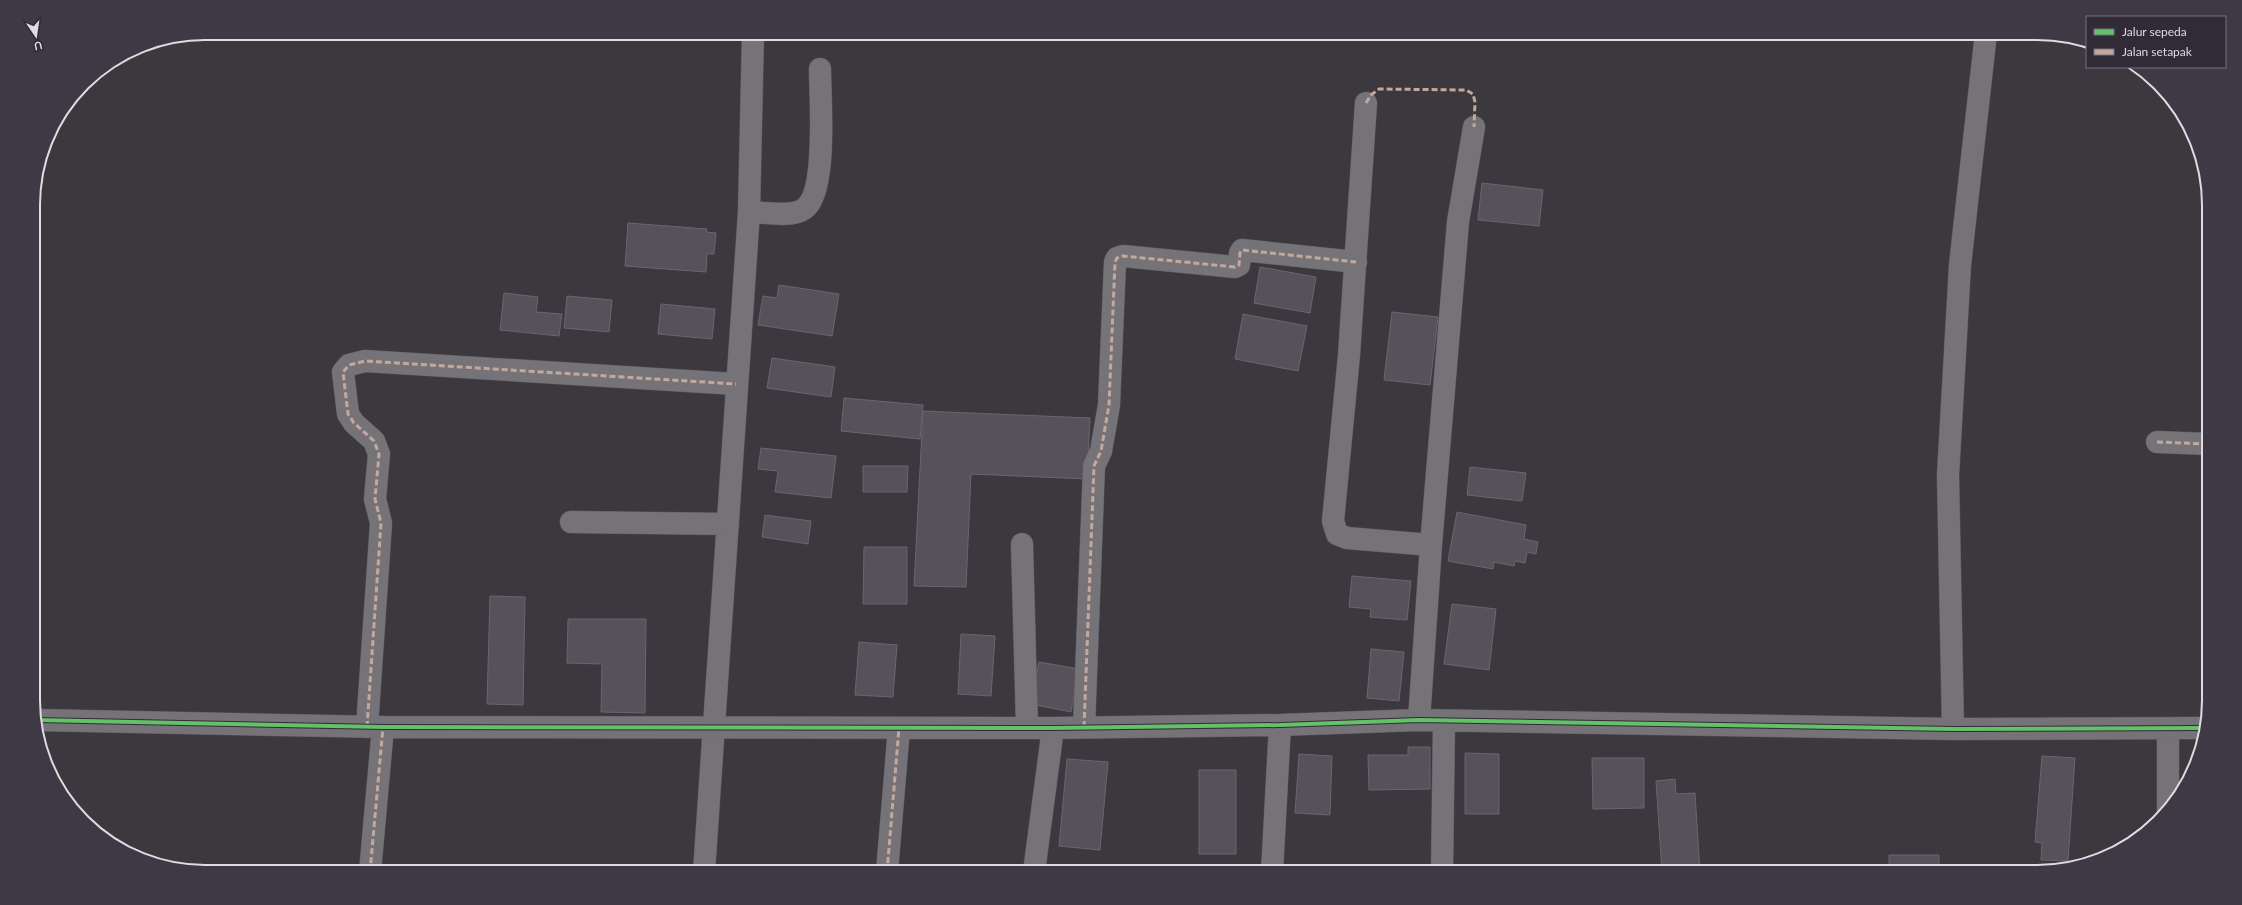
<svg xmlns="http://www.w3.org/2000/svg" width="2242" height="905" font-family="Lato,sans-serif">
	<rect width="100%" height="100%" fill="#3b383e"/>
	<path fill="#56525b" stroke="#69676c" d="M1482,183L1543,190L1539,226L1478,220Z
		M628,223L707,229L706,232L716,233L714,254H707L706,272L625,266Z
		M1260,267L1316,277L1310,313L1254,303Z
		M779,285L839,294L832,336L758,325L763,296L777,298Z
		M504,293L538,297L536,312L562,314L559,336L500,330Z
		M567,296L612,300L609,332L564,328Z
		M661,304L715,309L712,339L658,334Z
		M1392,312L1438,317L1430,385L1384,380Z
		M1243,314L1307,326L1298,371L1235,359Z
		M772,358L835,367L831,397L767,388Z
		M844,398L923,405L920,439L841,431Z
		M923,411L1090,418L1087,479L971,474L966,587L914,586Z
		M761,448L836,456L831,498L775,492L778,471L758,469Z
		M863,466H908L907,492H863Z
		M1470,467L1526,473L1522,501L1467,495Z
		M1457,512L1526,525L1524,539L1538,542L1536,554L1527,552L1525,563L1515,561L1514,566L1494,562L1493,569L1448,561Z
		M765,515L811,521L808,544L762,537Z
		M864,547H907V604H863Z
		M1352,576L1411,581L1407,620L1370,617L1371,609L1349,607Z
		M490,596L525,597L523,705L487,704Z
		M1452,604L1496,609L1489,670L1444,664Z
		M568,619H646L645,713L601,712L602,664L567,663Z
		M961,634L995,636L991,696L958,694Z
		M859,642L897,645L893,697L855,695Z
		M1371,649L1404,652L1399,701L1367,698Z
		M1039,662L1079,669L1071,712L1031,704Z
		M1408,747H1430V789L1369,790L1368,755H1408Z
		M1465,753L1499,754V814H1465Z
		M1299,754L1332,756L1330,815L1295,813Z
		M2042,756L2075,758L2068,861L2041,860L2042,843L2035,842Z
		M1592,758H1644V808L1593,809Z
		M1067,759L1108,762L1100,850L1059,846Z
		M1199,770H1236V854H1199Z
		M1675,779L1676,794L1695,793L1700,872H1662L1656,781Z
		M1889,855H1939V872H1889Z"/>
	<g fill="none" stroke-linecap="round" stroke-linejoin="round">
		<defs>
			<path id="minor" d="M1366,103L1349,355L1333,521L1337,534L1347,538L1431,545
				M749,212C765,212 791,218 804,209C828,193 820,98 820,69
				M2157,442L2208,444
				M571,522L728,524
				M1022,544L1027,728
				M36,720L383,727L1053,728L1280,725L1419,720L1953,729L2204,728
				M1419,720L1431,545L1458,222L1474,127
				M367,727L381,523L375,499L379,454L374,441L354,423L348,414L343,372L349,365L365,361L736,384
				M1084,727L1094,466L1101,451L1109,405L1115,262L1117,258L1123,256L1235,267L1239,265L1240,253L1242,250L1356,262
				M1953,729L1948,475L1960,265L1986,33
				M2168,729V810
				M370,872L383,727
				M704,872L749,212L753,33
				M887,872L899,728
				M1034,872L1053,728
				M1272,872L1280,725
				M1442,872L1444,721"/>
		</defs>
		<use href="#minor" stroke="#57555b" stroke-width="23"/>
		<use href="#minor" stroke="#757377" stroke-width="22"/>
		<path stroke="#c3a89e" stroke-width="3" stroke-dasharray="6 3" stroke-linecap="butt" d="M1366,103L1371,95L1379,89L1466,90L1473,94L1475,102L1474,127
			M2157,442L2208,444
			M367,727L381,523L375,499L379,454L374,441L354,423L348,414L343,372L349,365L365,361L736,384
			M1084,727L1094,466L1101,451L1109,405L1115,262L1117,258L1123,256L1235,267L1239,265L1240,253L1242,250L1356,262
			M370,872L383,727
			M887,872L899,728"/>
		<defs>
			<path id="cycleway" d="M36,720L383,727L1053,728L1280,725L1419,720L1953,729L2204,728"/>
		</defs>
		<use href="#cycleway" stroke="#302b37" stroke-width="6"/>
		<use href="#cycleway" stroke="#61c268" stroke-width="4"/>
	</g>
	<path d="M0 0H2242V905H0ZM205 40H2037A165 165 0 0 1 2202 205V700A165 165 0 0 1 2037 865H205A165 165 0 0 1 40 700V205A165 165 0 0 1 205 40Z" fill="#3e3945" fill-rule="evenodd"/>
	<path fill="none" stroke="#dedbe3" stroke-width="2" d="M205 40H2037A165 165 0 0 1 2202 205V700A165 165 0 0 1 2037 865H205A165 165 0 0 1 40 700V205A165 165 0 0 1 205 40Z"/>
	<rect x="2086" y="16" width="140" height="52" fill="#302b37" stroke="#76717c"/>
	<rect x="2094" y="29" width="20" height="6" fill="#61c268" stroke="#76717c"/>
	<text x="2122" y="36" font-size="12" fill="#dedbe3">Jalur sepeda</text>
	<rect x="2094" y="49" width="20" height="6" fill="#c3a89e" stroke="#76717c"/>
	<text x="2122" y="56" font-size="12" fill="#dedbe3">Jalan setapak</text>
	<g transform="translate(36 36) rotate(167)" stroke="#302b37" stroke-width="3" paint-order="stroke">
	<path d="M0-3L7 15L0 10L-7 15Z" fill="#dedbe3"/>
	<text y="-6" font-size="11" font-weight="bold" text-anchor="middle" fill="#dedbe3">U</text>
	</g>
</svg>
